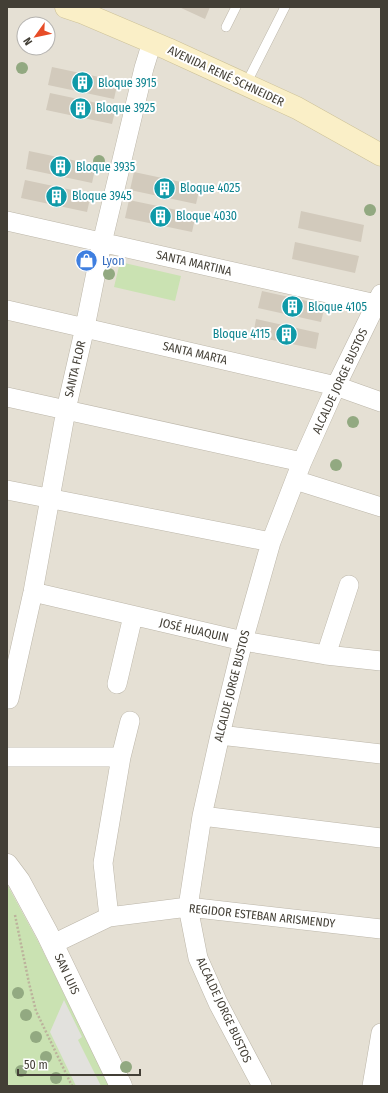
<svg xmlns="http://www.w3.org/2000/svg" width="388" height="1093" font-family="'Fira Sans Condensed',sans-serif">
	<rect width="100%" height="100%" fill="#f1eee6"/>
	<path fill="#e5e0d4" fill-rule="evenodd" d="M7,7H381V1086H109L39,943L7,884ZM24,24H48V48H24Z"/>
	<path fill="#cae2b2" d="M120,262L181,276L175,301L114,287Z
		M7,884L39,943L109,1086H7Z"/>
	<path fill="#e2e1dd" d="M64,1000L82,1037L78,1040L101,1086H76L50,1032Z"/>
	<path fill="#d2cabc" d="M179,7H210L205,19Z
		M52,67L118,81L114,99L48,85Z
		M50,93L116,107L112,124L46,110Z
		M29,151L96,165L92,183L26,169Z
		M134,172L200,186L196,204L130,190Z
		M25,180L91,194L87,212L21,198Z
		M129,200L196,214L192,232L125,218Z
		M301,211L364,225L361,242L298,228Z
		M295,242L359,256L355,273L292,259Z
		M262,291L325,305L321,322L258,308Z
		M256,319L319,333L316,349L253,336Z"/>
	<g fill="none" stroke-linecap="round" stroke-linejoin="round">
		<defs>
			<path id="service" d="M226,27L236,7
				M246,84L285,7"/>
			<path id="minor" d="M7,221L376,304L381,307
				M7,310L336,386L381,402
				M7,397L302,462
				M295,480L381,507
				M7,490L271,542
				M33,592L243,641L326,655L381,661
				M326,655L349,585
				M117,684L133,616
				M7,699H9L33,592L66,410L85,327L102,243L144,68L152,42
				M220,735L381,754
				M7,757H121
				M202,816L381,838
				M109,917L103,863L121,757L130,721
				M53,944L109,917L188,907L381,929
				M262,1086L218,1003L198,958L188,907L202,816L220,735L243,641L271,542L302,462L336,386L381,294
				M372,1086L381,1033"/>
			<path id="tertiary" d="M7,865L19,881L47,933L121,1086"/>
			<path id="secondary" d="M66,7L81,12L168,49L297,108L381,155"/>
		</defs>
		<use href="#service" stroke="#bcb6a9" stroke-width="10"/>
		<use href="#minor" stroke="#bcb6a9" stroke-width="20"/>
		<use href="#tertiary" stroke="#bcb6a9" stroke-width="23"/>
		<use href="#secondary" stroke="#cdc299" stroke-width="23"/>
		<path stroke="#bcb29c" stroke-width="2.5" stroke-dasharray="2 2" stroke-linecap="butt" d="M15,915L29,983L36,1011L72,1086"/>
		<use href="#service" stroke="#fff" stroke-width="9"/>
		<use href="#minor" stroke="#fff" stroke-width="19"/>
		<use href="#tertiary" stroke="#fff" stroke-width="22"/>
		<use href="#secondary" stroke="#faefc7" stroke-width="22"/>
	</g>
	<g fill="#92a981">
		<circle cx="22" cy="68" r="6"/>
		<circle cx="99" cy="161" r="6"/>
		<circle cx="370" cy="210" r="6"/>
		<circle cx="109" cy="274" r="6"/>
		<circle cx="353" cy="422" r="6"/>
		<circle cx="336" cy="465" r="6"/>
		<circle cx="18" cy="993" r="6"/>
		<circle cx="26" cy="1015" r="6"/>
		<circle cx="36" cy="1037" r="6"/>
		<circle cx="46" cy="1057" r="6"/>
		<circle cx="126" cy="1067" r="6"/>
		<circle cx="21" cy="1071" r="6"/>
		<circle cx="56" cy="1078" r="6"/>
	</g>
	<defs>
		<symbol id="building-disc" viewBox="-11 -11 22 22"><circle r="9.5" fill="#0f9aa8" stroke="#fff"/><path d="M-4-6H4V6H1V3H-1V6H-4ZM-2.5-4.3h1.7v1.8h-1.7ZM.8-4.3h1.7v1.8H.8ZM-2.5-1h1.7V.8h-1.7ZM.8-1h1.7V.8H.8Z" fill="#fff"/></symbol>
		<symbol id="shop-disc" viewBox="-11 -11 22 22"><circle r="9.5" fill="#3f7fe0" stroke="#fff"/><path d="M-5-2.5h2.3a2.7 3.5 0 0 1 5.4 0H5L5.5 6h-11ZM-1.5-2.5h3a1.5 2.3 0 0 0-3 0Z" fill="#fff"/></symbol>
	</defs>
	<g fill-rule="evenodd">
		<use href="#building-disc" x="70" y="70" width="25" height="25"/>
		<use href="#building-disc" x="68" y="96" width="25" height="25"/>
		<use href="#building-disc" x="48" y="154" width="25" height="25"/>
		<use href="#building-disc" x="152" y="176" width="25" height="25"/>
		<use href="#building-disc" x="44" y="184" width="25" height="25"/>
		<use href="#building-disc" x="148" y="204" width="25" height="25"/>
		<use href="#shop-disc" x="74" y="248" width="25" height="25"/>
		<use href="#building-disc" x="280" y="294" width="25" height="25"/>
		<use href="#building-disc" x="274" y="322" width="25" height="25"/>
	</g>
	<g text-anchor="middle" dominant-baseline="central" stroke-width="4" stroke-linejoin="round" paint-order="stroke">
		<g font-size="12" fill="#433f36" stroke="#fff">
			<text transform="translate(226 76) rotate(25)">AVENIDA RENÉ SCHNEIDER</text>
			<text transform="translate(194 263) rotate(13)">SANTA MARTINA</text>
			<text transform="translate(195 353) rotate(13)">SANTA MARTA</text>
			<text transform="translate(75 369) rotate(-77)">SANTA FLOR</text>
			<text transform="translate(340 381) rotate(-65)">ALCALDE JORGE BUSTOS</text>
			<text transform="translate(194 630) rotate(13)">JOSÉ HUAQUIN</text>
			<text transform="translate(232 686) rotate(-76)">ALCALDE JORGE BUSTOS</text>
			<text transform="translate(262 916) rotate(6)">REGIDOR ESTEBAN ARISMENDY</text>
			<text transform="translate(67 974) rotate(65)">SAN LUIS</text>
			<text transform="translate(224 1010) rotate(65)">ALCALDE JORGE BUSTOS</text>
		</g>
		<g font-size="12" fill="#0d838f" stroke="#fff" text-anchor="start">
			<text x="98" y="83">Bloque 3915</text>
			<text x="96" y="108">Bloque 3925</text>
			<text x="76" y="167">Bloque 3935</text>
			<text x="180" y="188">Bloque 4025</text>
			<text x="72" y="196">Bloque 3945</text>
			<text x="176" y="216">Bloque 4030</text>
			<text x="308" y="307">Bloque 4105</text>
			<text x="270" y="334" text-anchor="end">Bloque 4115</text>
		</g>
		<g font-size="12" fill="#366cbe" stroke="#fff" text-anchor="start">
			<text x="102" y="261">Lyon</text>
		</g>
	</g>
	<rect width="388" height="1093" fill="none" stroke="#433f36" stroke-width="16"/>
	<g transform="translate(36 36) rotate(237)"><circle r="19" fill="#ffffff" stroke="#b4b2af"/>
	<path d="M0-3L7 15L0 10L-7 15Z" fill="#e74c27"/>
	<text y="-6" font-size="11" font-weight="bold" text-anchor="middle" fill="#433f36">N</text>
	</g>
	<path d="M18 1069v6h122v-6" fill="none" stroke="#433f36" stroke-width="2"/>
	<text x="24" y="1069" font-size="12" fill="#433f36" stroke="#ffffff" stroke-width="3" paint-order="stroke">50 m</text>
</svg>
